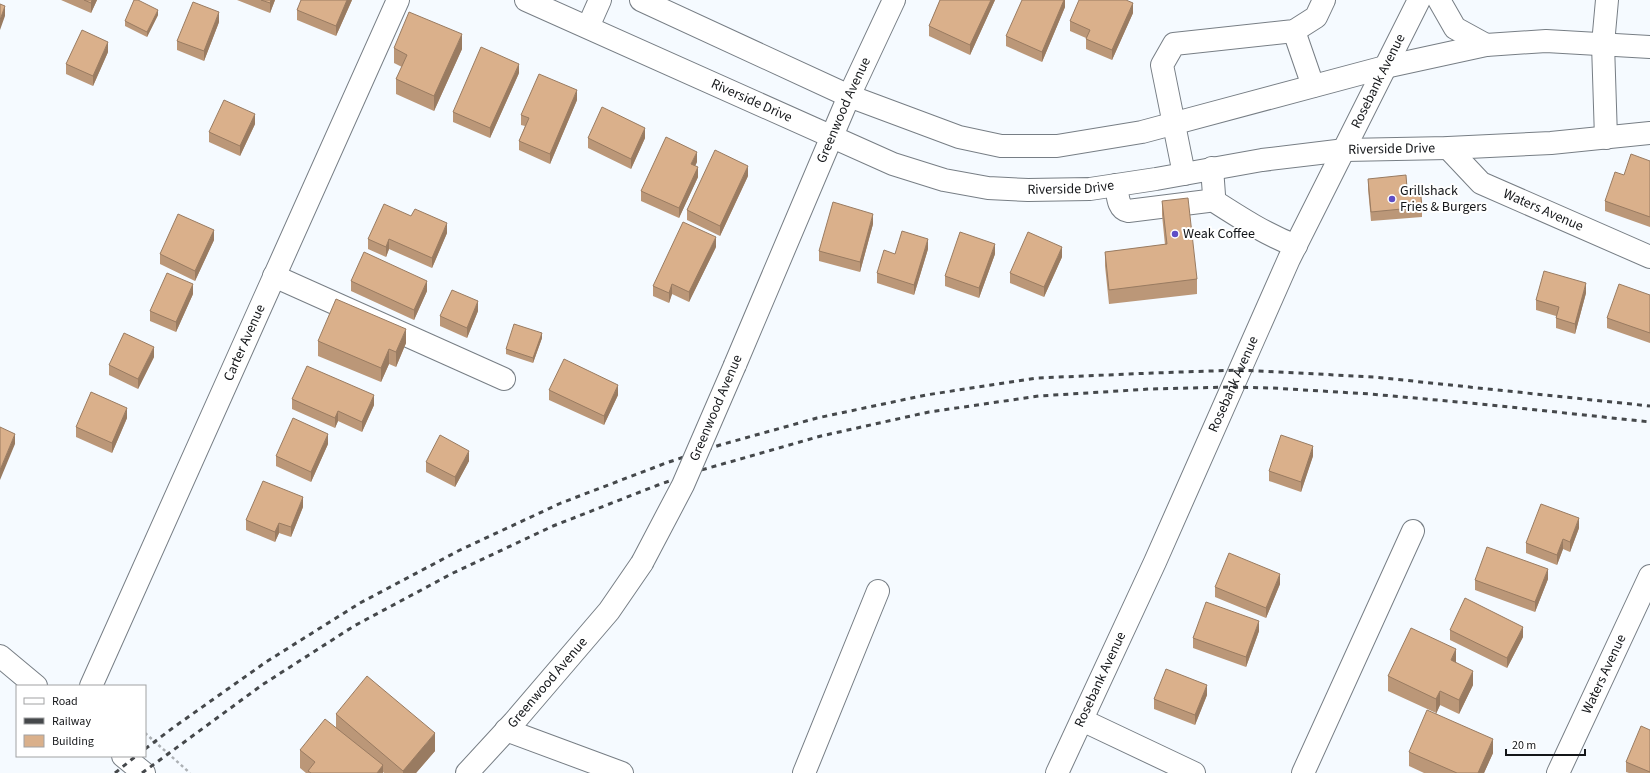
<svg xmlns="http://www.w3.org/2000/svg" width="1650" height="773" font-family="'Source Sans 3',sans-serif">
	<rect width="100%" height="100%" fill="#f5faff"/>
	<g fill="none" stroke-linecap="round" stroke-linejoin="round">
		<defs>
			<g id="minor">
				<path id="s1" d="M526,0L893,164L944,180L988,188L1028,190L1090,189L1156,179L1262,160L1345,150L1448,148L1551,143L1650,133"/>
				<path d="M641,0L849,96L959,137L1001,146H1057L1142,132L1385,67L1486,45L1546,41L1650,47"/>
				<path d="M1439,0L1455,28L1486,45"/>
				<path d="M588,27L600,0"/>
				<path d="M1294,31L1313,86"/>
				<path d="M1606,138L1603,44L1607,0"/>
				<path id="s2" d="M1448,148L1481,183L1650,257"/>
				<path d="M1184,174L1162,65L1174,44L1294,31L1316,17L1324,0"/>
				<path d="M1116,185C1118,194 1117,209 1128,211L1208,201L1214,195L1212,168"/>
				<path d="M1211,199C1239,217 1265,234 1296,246"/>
				<path d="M274,276L504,379"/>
				<path id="s3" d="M735,365L849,96L894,0"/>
				<path d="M0,656L36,686"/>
				<path id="s4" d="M91,686L398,0"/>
				<path d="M1082,720L1194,773"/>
				<path d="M506,730L622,773"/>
				<path d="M123,756L144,773"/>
				<path id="s5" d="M467,773L514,722L609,611L642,563"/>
				<path d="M804,773L878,591"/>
				<path id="s6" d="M1057,773L1155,562L1289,259L1419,0"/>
				<path d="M1303,773L1413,531"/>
				<path id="s7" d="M1558,773L1650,576"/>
			</g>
		</defs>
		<use href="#minor" stroke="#777e85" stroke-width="24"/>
		<path stroke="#acb0b4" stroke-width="2.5" stroke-dasharray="3 3" stroke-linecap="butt" d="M145,733L190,773"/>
		<use href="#minor" stroke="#fff" stroke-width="22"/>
		<path stroke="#45484b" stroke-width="3" stroke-dasharray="5 5" stroke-linecap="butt" d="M145,749L174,727L266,662L360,603L460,550L561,503L666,463L720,445L817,418L926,395L1037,378L1153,373L1240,370L1374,377L1650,406
			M115,773L136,756
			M142,773L262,685L354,626L453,573L553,526L658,485L698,471L821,436L929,412L1039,396L1150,389L1233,387L1272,388L1370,394L1481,404L1650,422"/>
		<defs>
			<path id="minor-bridge" d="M642,563L683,485L735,365"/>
		</defs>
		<use href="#minor-bridge" stroke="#777e85" stroke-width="24" stroke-linecap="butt"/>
		<use href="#minor-bridge" stroke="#fff" stroke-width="22"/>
	</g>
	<path fill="#bb9778" d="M61,0H97L91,13Z
		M237,0H275L270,13Z
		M352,0L336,36L297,20V10Z
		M940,0H995L970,55L929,36V26Z
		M1065,0V7L1042,62L1006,46V36Z
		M1133,13L1112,60L1086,49V38L1070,31V21Z
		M158,15L147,37L125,26V21Z
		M219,22L204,61L177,50V41Z
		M394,48L462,49L434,111L396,94V79L402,67L394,63Z
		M108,52L93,86L66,74V64Z
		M519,73L490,138L453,122V112Z
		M577,100L550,164L519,150V141L525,126L521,125V115Z
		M255,124L240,156L209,142V132Z
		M588,138H645L631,169L588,148Z
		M1650,161V227L1605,211V201L1624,175Z
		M697,162L695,166L698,177L679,218L641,201V191Z
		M748,176L720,236L687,220V210Z
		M1368,179L1407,188L1422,207V217L1371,221L1368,189Z
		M1162,201L1197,279V294L1109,304L1105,266V252L1165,245L1162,215Z
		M873,224L860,272L819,261V251Z
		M447,233L432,268L389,249L386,257L368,249V239Z
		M214,240L195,281L160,264V254Z
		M716,247L689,302L672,294L669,303L653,296V286Z
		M928,249L914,295L877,283V273L895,254Z
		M995,254L979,298L945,286V276Z
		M1062,257L1044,297L1010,283V273Z
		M351,281L427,291L414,320L351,291Z
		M1586,293L1575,334L1556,328V316L1536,310V300Z
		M193,294L176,332L150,321V311Z
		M1650,295V343L1607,328V318Z
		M478,311L467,338L440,326V316Z
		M542,338L533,363L506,354V349Z
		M318,341L406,343L396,367L389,364L381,382L318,356Z
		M154,357L138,389L109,375V365Z
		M549,390L618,395L604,425L549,400Z
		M292,399L374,405L362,432L338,421L335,428L292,409Z
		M127,418L112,453L76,437V427Z
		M328,444L311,482L276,466V456Z
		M1313,456L1301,492L1269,481V471Z
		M469,461L455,487L426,472V462Z
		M303,507L291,537L279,533L275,542L246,530V520Z
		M1579,528L1570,552L1563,549L1557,565L1526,553V543Z
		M1548,579L1535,612L1475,590V580Z
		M1280,584L1266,618L1215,597V587Z
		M1450,630L1523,637L1507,668L1450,640Z
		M1259,631L1246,667L1193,648V638Z
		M1456,663L1473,685L1459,714L1440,705L1436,714L1493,753L1484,773H1424L1409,766V752L1436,713L1388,691V676Z
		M1207,695L1195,725L1154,709V699Z
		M336,714L435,751L416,773H384L383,772V773H306L300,768V750L336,727Z
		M1650,730V773H1629L1626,772V762Z"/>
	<path fill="#997b61" d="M92,0H97L91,13V3Z
		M271,0H275L270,13V3Z
		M347,0H352L336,36V26Z
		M991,0H995L970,55V45Z
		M1064,0H1065V7L1042,62V52Z
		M1133,3V13L1112,60V50Z
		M5,6V16L0,30V20Z
		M158,10V15L147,37V32Z
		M219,12V22L204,61V51Z
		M462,34V49L434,111V96Z
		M108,42V52L93,86V76Z
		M519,64V73L490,138V128Z
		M577,90V100L550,164V154Z
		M255,114V124L240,156V146Z
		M645,128V138L631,169V159Z
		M697,152V162L691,174V164Z
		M748,166V176L720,236V226Z
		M698,167V177L679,218V208Z
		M873,214V224L860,272V262Z
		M447,223V233L432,268V258Z
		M214,230V240L195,281V271Z
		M716,237V247L689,302V292Z
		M389,239V249L386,257V247Z
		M928,239V249L914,295V285Z
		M995,244V254L979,298V288Z
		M1062,247V257L1044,297V287Z
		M427,281V291L414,320V310Z
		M1586,283V293L1575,334V324Z
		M193,284V294L176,332V322Z
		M672,284V294L669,303V293Z
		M478,301V311L467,338V328Z
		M406,329V343L396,367V352Z
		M542,333V338L533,363V358Z
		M154,347V357L138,389V379Z
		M389,349V364L381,382V368Z
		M618,385V395L604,425V416Z
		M374,395V405L362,432V422Z
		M127,408V418L112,453V443Z
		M338,411V421L335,428V418Z
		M15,434V444L0,480V470Z
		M328,434V444L311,482V472Z
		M1313,446V456L1301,492V482Z
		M469,451V461L455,487V477Z
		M303,497V507L291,537V527Z
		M1579,518V528L1570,552V542Z
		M279,523V533L275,542V532Z
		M1563,539V549L1557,565V555Z
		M1548,569V579L1535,612V602Z
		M1280,574V584L1266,618V608Z
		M1259,621V631L1246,667V657Z
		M1523,627V637L1507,668V658Z
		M1456,649V664L1451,660Z
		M1473,671V685L1459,714V700Z
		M1207,685V695L1195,725V715Z
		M1440,691V705L1436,714V699Z
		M435,733V751L416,773H403V771Z
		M1493,739V753L1484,773H1478Z
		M383,765V773H377Z"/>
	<path fill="#dab08b" stroke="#997b61" d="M84,0H92L91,3Z
		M134,0H138L158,10L147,32L125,21Z
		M261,0H271L270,3Z
		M301,0H347L336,26L297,10Z
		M940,0H991L970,45L929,26Z
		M1022,0H1064L1042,52L1006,36Z
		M1079,0H1126L1133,3L1112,50L1086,39L1090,30L1070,21Z
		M193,2L219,12L204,51L177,41Z
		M0,4L5,6L0,20Z
		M409,12L462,34L434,96L396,79L407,55L394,48Z
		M82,30L108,42L93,76L66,64Z
		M481,47L519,64L490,128L453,112Z
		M539,74L577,90L550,154L519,141L529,118L521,115Z
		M224,100L255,114L240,146L209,132Z
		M602,107L645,128L631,159L588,138Z
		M666,137L697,152L691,164L698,167L679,208L641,191Z
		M715,150L748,166L720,226L687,210Z
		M1631,154L1650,161V217L1605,201L1615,172L1624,175Z
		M1406,175L1407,188L1420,187L1422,207L1371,212L1368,179Z
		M1188,198L1197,279L1109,290L1105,252L1167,244L1162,201Z
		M833,202L873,214L860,262L819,251Z
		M384,204L411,216L415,209L447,223L432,258L389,239L386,247L368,239Z
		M178,214L214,230L195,271L160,254Z
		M683,222L716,237L689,292L672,284L669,293L653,286Z
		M902,231L928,239L914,285L877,273L884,250L895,254Z
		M960,232L995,244L979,288L945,276Z
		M1028,232L1062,247L1044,287L1010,273Z
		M364,252L427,281L414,310L351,281Z
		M1544,271L1586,283L1575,324L1556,318L1559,307L1536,300Z
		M167,273L193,284L176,322L150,311Z
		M1619,284L1650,295V333L1607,318Z
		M452,290L478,301L467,328L440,316Z
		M336,299L406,329L396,352L389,349L381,368L318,341Z
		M514,324L542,333L533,358L506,349Z
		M124,333L154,347L138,379L109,365Z
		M564,359L618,385L604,416L549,390Z
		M307,366L374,395L362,422L338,411L335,418L292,399Z
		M91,392L127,408L112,443L76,427Z
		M293,418L328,434L311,472L276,456Z
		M0,427L15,434L0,470Z
		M440,435L469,451L455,477L426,462Z
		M1281,435L1313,446L1301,482L1269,471Z
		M263,481L303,497L291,527L279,523L275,532L246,520Z
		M1541,504L1579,518L1570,542L1563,539L1557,555L1526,543Z
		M1487,547L1548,569L1535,602L1475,580Z
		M1229,553L1280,574L1266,608L1215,587Z
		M1465,598L1523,627L1507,658L1450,630Z
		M1206,602L1259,621L1246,657L1193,638Z
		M1411,628L1456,649L1451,660L1473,671L1459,700L1440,691L1436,699L1388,676Z
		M1166,669L1207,685L1195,715L1154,699Z
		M367,676L435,733L403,771L336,714Z
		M1427,710L1493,739L1478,773H1457L1409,752Z
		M325,719L383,765L377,773H311L308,771L315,762L300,750Z
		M1641,726L1650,730V772L1626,762Z"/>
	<g fill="#5f4ec6" stroke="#fff" stroke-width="1.5">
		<circle cx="1392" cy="199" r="4"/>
		<circle cx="1175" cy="234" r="4"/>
	</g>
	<g text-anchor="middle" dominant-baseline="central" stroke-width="4" stroke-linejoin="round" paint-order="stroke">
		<g font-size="14" fill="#141619" stroke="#fff">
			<text stroke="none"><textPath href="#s6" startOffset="763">Rosebank Avenue</textPath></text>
			<text stroke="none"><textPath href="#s1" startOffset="247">Riverside Drive</textPath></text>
			<text stroke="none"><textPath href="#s3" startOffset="277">Greenwood Avenue</textPath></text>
			<text stroke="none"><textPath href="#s1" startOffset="907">Riverside Drive</textPath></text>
			<text stroke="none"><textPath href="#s1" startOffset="583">Riverside Drive</textPath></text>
			<text stroke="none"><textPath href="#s2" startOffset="116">Waters Avenue</textPath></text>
			<text stroke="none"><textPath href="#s4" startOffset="376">Carter Avenue</textPath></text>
			<text stroke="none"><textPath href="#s6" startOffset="427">Rosebank Avenue</textPath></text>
			<text transform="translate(716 408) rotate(-67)">Greenwood Avenue</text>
			<text stroke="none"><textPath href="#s7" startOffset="109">Waters Avenue</textPath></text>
			<text stroke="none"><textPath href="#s6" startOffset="103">Rosebank Avenue</textPath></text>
			<text stroke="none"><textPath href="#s5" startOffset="121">Greenwood Avenue</textPath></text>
		</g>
		<g font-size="14" fill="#141619" stroke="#fff" text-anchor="start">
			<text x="1400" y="191">Grillshack<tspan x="1400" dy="16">Fries &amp; Burgers</tspan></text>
			<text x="1183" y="234">Weak Coffee</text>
		</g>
	</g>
	<rect x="16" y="685" width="130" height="72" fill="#ffffff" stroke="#a1a2a3"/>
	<rect x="24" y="698" width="20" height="6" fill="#ffffff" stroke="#a1a2a3"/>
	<text x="52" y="705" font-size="12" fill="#141619">Road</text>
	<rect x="24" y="718" width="20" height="6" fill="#45484b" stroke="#a1a2a3"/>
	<text x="52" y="725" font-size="12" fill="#141619">Railway</text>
	<rect x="24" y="735" width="20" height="12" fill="#dab08b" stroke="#a1a2a3"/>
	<text x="52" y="745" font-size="12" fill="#141619">Building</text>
	<path d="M1506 749v6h79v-6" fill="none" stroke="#141619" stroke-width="2"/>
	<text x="1512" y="749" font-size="12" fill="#141619" stroke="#ffffff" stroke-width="3" paint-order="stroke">20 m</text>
</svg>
